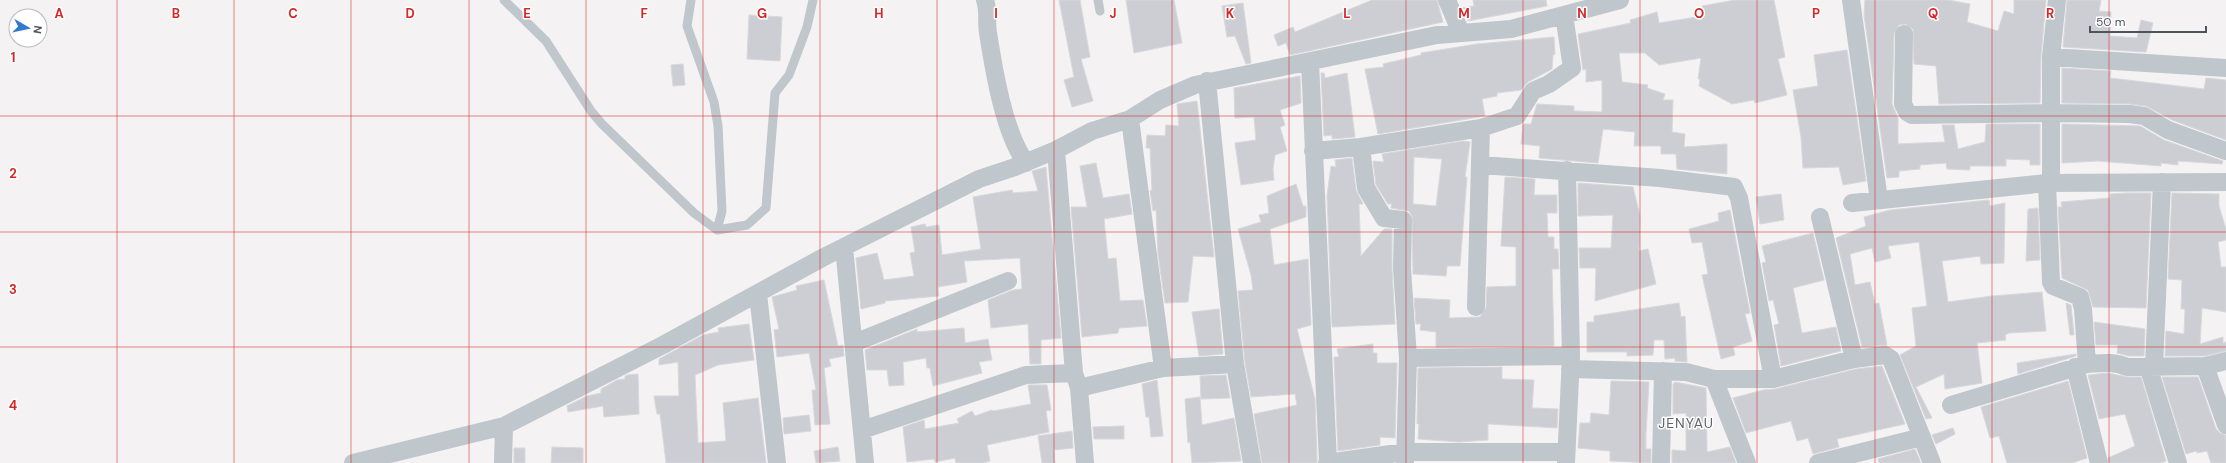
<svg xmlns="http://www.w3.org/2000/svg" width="2226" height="463" font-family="'DM Sans',sans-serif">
	<rect width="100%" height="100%" fill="#f4f2f2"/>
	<path fill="#cdced3" stroke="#d7d8dc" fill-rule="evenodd" d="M1059,0H1080L1090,57L1081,59L1093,101L1072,107L1064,80L1074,77Z
		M1126,0H1174L1182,43L1134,53Z
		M1372,0H1437L1443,22L1290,55L1286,43L1278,46L1274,35L1293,27L1295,32Z
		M1473,0H1546L1547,6L1468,21L1462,8L1474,6Z
		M1735,0H1774L1785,57L1778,59L1787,95L1755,103L1754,100L1732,104L1699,86L1700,79H1698L1701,58L1659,65L1645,53H1619L1622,82L1648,85L1647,88L1665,94L1663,100H1673L1672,132L1685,134L1684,147L1727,144V174L1677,169L1676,154H1661V146H1634L1635,132L1603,129L1598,163L1539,158L1540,146L1521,144L1523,124H1531L1537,104L1574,106V111L1602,112V80L1586,82V69L1583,70L1578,34L1631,23L1630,20L1657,12L1659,23L1703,16L1702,6Z
		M1865,0H1948L1970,4L1967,22L1998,31L2004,11L2014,14V0H2046L2041,56L2040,103L1939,104L1936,66L1914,64L1913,29L1905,24L1899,25L1894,34L1892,104L1898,118V144L1945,142L1942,125H1954L1958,149L1985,142L1986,124H2040V165H2030V160L2006,159V166H1970V170L1947,169L1946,163L1920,165V169L1899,171V177L1887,178L1864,15Z
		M2067,0H2101L2099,11L2111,12L2110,36L2137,38L2141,20L2153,23L2146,52L2063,47Z
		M1243,3L1251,63L1246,64L1235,36L1227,37L1222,6Z
		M749,15L782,17L780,61L747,59Z
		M1554,37L1555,54L1553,55L1552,69L1528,82L1521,90L1497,93V96L1482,99L1485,116L1378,134L1365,69L1384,67L1383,64L1421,55V53L1477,44Z
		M1847,50L1866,181L1843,185L1839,167L1803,168L1801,137L1793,90L1818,86L1814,55Z
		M683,64L685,85L673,86L671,65Z
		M2062,68L2111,71L2110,78L2204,89L2206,78L2226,80V140L2172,120L2146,106L2130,104L2062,103Z
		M1321,73H1324L1325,78L1347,73L1355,137L1332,139V135L1324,136Z
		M1300,76L1301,103L1280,110L1285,125L1280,127L1287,151L1275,155L1273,170L1274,180L1241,185L1235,143L1256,140L1254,117L1235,118L1234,88Z
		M1197,101L1214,257L1193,256L1188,302L1165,303L1158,254L1156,210L1153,211L1150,191L1152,190L1150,148H1146L1147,135L1165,136L1166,125L1179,126L1177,104Z
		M2062,124L2140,126L2164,140L2223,161L2222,164L2178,161V165L2161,163V166L2098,161L2062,163Z
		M1463,141L1470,142L1465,177H1467L1460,266H1447L1446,276L1413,274L1412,216L1409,211L1391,208L1392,204H1388L1376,185L1373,161L1384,162L1382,154ZM1414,157L1442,159L1436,206L1413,204Z
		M1352,158L1356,190L1363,204H1359L1361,256L1384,229H1392V269L1395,324L1332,327L1327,196L1331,166L1336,167L1335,160Z
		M1096,163L1103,198L1129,194L1132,214L1104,219L1108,259L1116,258L1120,301L1143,300L1147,326L1119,328L1118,333L1082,337L1071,207H1087L1080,166Z
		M1046,167L1061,338L1041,340V364H1030L1028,324L991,328L988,300L1013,290L1022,289L1020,258L964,261L967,282L938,287L939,296L885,301V303L861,309L856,258L877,253L884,280L914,276L910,253L915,252L911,227L925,224L926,227L939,225L942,255L981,249L973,197L1012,190L1013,193L1038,191L1032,171Z
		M1505,177L1535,179L1534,195H1557V213H1547L1548,237H1554V249H1558L1559,269H1552L1554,346L1436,347V332L1420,330L1421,324H1416L1414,298L1450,300L1449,318L1480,317L1486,308L1487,287L1516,286V247L1501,246Z
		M1578,183L1633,187L1640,216L1639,251L1648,249L1656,284L1595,301L1596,268H1580L1579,248H1611L1613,215L1578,216Z
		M1296,184L1303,206H1306V217L1270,229L1274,265L1308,259L1311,325L1297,329L1315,399L1317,459V463H1262L1254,414L1297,405L1295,394L1251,397L1245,363L1238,291L1253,290L1251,275L1238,229L1261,222L1259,215L1269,213L1267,196Z
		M2127,193H2151L2146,308L2093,307L2088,290L2062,278L2058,207H2062L2061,202L2110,198V194Z
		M2172,193L2219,194V206L2226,229V240L2218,242L2221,267H2226V312L2202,308L2200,344L2223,337V343L2226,342V351L2204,356H2165L2166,331L2184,334L2185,309H2181L2182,280L2168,279Z
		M1781,194L1784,220L1760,224L1756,197Z
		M1989,200L1990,206L2005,203L2004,263L1981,264L1980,256L1942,261L1948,302L1992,296L2042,292L2046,331L2009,333L2005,335L2006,340L1977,343L1982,383L1945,389L1944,374L1916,387L1932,418L1926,419L1900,355L1916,346L1912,308L1927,306L1919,242L1888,246L1891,258L1875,262L1872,248L1850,254L1855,285L1870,282L1875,304L1879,303L1887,345L1862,347L1836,238L1866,226L1864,217L1890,210Z
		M2038,208L2040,260L2026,261L2028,209Z
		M1730,210L1750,313L1745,314L1752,341L1733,347L1735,355L1721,359L1702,275L1708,274L1702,242L1692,243L1689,229L1719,221L1718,213Z
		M1813,233L1824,280L1793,288L1802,333L1836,327L1841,351L1781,366L1774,325L1779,324L1773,300L1769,301L1762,263L1766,262L1762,246Z
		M824,280L838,346L843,345L844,356L829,359L831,366L824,368L830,424L815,425L812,390H816L809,353L777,357L774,330L779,329L772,297L797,290L796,286Z
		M1679,303L1681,317L1685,316L1687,362L1675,361V358L1665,359L1664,340H1654L1653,355L1627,356V352H1587V322H1594V316Z
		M2066,303L2071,305L2074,335H2070Z
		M1219,309L1223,354L1199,356L1192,312Z
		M2094,322L2145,329L2144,356H2129L2117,353L2118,345H2096Z
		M749,324L754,360L718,365L695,375L698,443L726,441L723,403L758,398L766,463H666L660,414H657L654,396H679L678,362L659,365V359L703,335L719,332L718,328Z
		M964,328L965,343L988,339L992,360L979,362L982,373L933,386L930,368H927L926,358L903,362L904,385L889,386L887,370H867L865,350L917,329V332Z
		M1373,344V353H1377V363H1397L1395,438L1380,437V445L1338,451L1334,357H1339L1337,349Z
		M2076,354V356L2018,374L2017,363Z
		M1882,366L1905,424L1837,439L1839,447L1813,454L1808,438L1797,441L1791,421L1746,433L1733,398L1763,390L1775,389L1856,369Z
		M1502,367V379L1534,380L1532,408L1558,409L1557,428L1488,424V440L1459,442L1418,439L1419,424H1417L1418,368Z
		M2108,373L2127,377H2141L2166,461L2161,463H2109L2108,458L2135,446L2125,414L2099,419L2088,375Z
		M638,374L639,414L604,417L603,406L568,412L567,406L587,396L601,393V389L617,380L625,379V376L628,375Z
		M1226,375L1230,398L1201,399L1200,376Z
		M2162,377H2198L2216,429L2220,433L2226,435V463H2211L2207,451L2197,453L2196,451L2186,454Z
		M1157,380L1163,436L1151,437L1149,417H1146L1142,384Z
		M1611,381L1649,382L1646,433V449H1651V463L1610,461V451L1578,448L1580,423H1590L1591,413L1609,415Z
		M2068,381L2087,458L2072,463H2007L1999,436L1990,438L1981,407Z
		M1675,382L1706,388L1707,452L1730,447L1736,463H1672V450L1686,451V413L1673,414V384Z
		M1028,385H1047L1051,410L1046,411L1049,432L987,445L990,461L983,463H956L955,458L935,462L934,459L907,462L903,427L924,420L925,429L959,423L957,419L972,411L975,416L992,410L993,411L1031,404Z
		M1200,397L1202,425L1234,418L1241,461L1192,463L1190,442L1188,443L1185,399Z
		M809,415L811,431L784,434L783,418Z
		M1124,426V439H1094L1093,427Z
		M1953,428L1955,434L1936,444L1932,435Z
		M1072,431L1073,448L1054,450L1055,463H1042L1038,436Z
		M552,447L583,448V463H551Z
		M838,447L840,461L816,463L814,451Z
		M514,448H525V463H514Z
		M1915,449L1921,463H1879L1878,459Z"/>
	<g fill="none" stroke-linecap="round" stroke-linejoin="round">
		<path stroke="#bfc6cc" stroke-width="9" d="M504,0L546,41L591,111L602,124L694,213L717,230L747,225L766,208L775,93L789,75L807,27L813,0
			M691,0L687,26L714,102L718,126L722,211L717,230
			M1098,0L1100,11"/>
		<path stroke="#bfc6cc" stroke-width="18" d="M985,0C989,11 986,22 988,33C994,71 1004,133 1026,163
			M1447,0L1461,33
			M1851,0L1879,200
			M1904,34L1903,104L1907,112L1912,115L2051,113L2130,114L2144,116L2168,130L2226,151
			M2051,57L2226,68
			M1310,62L1328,462
			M1207,81L1235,364L1252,463
			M1130,119L1163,368
			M1361,147L1366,188L1384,218L1403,220L1402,268L1408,358L1405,463
			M1056,150L1074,373L1079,388L1085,463
			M1313,151L1361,147L1481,128L1517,116L1533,91L1549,84L1572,68L1564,15
			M1481,165L1660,178L1734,187L1739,198L1773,379
			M2047,183L2051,282L2053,286L2080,297L2083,309L2087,364
			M2051,183V57L2057,0
			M1852,203L2047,183L2226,182
			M1820,217L1854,359
			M844,247L865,463
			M758,294L777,463
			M1476,307L1481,128
			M854,343L1008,281
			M1408,358L1571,356
			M2148,366L2178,463
			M2154,366L2162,182
			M2205,366L2226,425
			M2075,367L2099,463
			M1570,369L1686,372L1714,379H1773L1854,359L1885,355L1891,359L1932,463
			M1714,379L1747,463
			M1079,388L1163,368L1235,364
			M1951,405L2087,364C2102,363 2114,361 2127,367L2205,366L2226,361
			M862,430L1026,375L1074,373
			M353,463L504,426L663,345L822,258L979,179L1015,167L1056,150L1092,131L1130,119L1160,100L1195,85L1437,35L1511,29L1620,0
			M503,463L504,426
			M1327,463L1405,452H1566
			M1566,463L1571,356L1567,170
			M1661,463L1663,371
			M1818,463L1922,437"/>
	</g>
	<path fill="none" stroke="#d62828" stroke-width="1" stroke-opacity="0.55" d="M117,0V463M234,0V463M351,0V463M469,0V463M586,0V463M703,0V463M820,0V463M937,0V463M1054,0V463M1172,0V463M1289,0V463M1406,0V463M1523,0V463M1640,0V463M1757,0V463M1875,0V463M1992,0V463M2109,0V463M0,116H2226M0,232H2226M0,347H2226"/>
	<g text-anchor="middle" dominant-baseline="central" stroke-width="3" stroke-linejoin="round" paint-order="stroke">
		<g font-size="14" letter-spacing="1" fill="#5f6266" stroke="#fff">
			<text x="1686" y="423">JENYAU</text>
		</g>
	</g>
	<g font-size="13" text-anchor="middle" font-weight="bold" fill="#d62828" stroke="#fff" stroke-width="3" stroke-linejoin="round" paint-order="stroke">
		<text x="59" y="18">A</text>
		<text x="176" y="18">B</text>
		<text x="293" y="18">C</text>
		<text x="410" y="18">D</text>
		<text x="527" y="18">E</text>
		<text x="644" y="18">F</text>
		<text x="762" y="18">G</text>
		<text x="879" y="18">H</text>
		<text x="996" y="18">I</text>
		<text x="1113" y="18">J</text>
		<text x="1230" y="18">K</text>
		<text x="1347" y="18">L</text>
		<text x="1464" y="18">M</text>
		<text x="1582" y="18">N</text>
		<text x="1699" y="18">O</text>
		<text x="1816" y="18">P</text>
		<text x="1933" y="18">Q</text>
		<text x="2050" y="18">R</text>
		<text x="13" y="62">1</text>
		<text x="13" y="178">2</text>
		<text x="13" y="294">3</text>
		<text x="13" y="410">4</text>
	</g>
	<g transform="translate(28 28) rotate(99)"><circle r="19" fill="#ffffff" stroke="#b7bbbe"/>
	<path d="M0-3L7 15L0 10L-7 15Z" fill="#3079cf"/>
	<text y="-6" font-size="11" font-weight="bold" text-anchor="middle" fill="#4c555d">N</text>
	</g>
	<path d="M2090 26v6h116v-6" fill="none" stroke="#4c555d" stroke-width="2"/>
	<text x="2096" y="26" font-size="12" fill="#4c555d" stroke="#ffffff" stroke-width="3" paint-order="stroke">50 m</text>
</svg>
